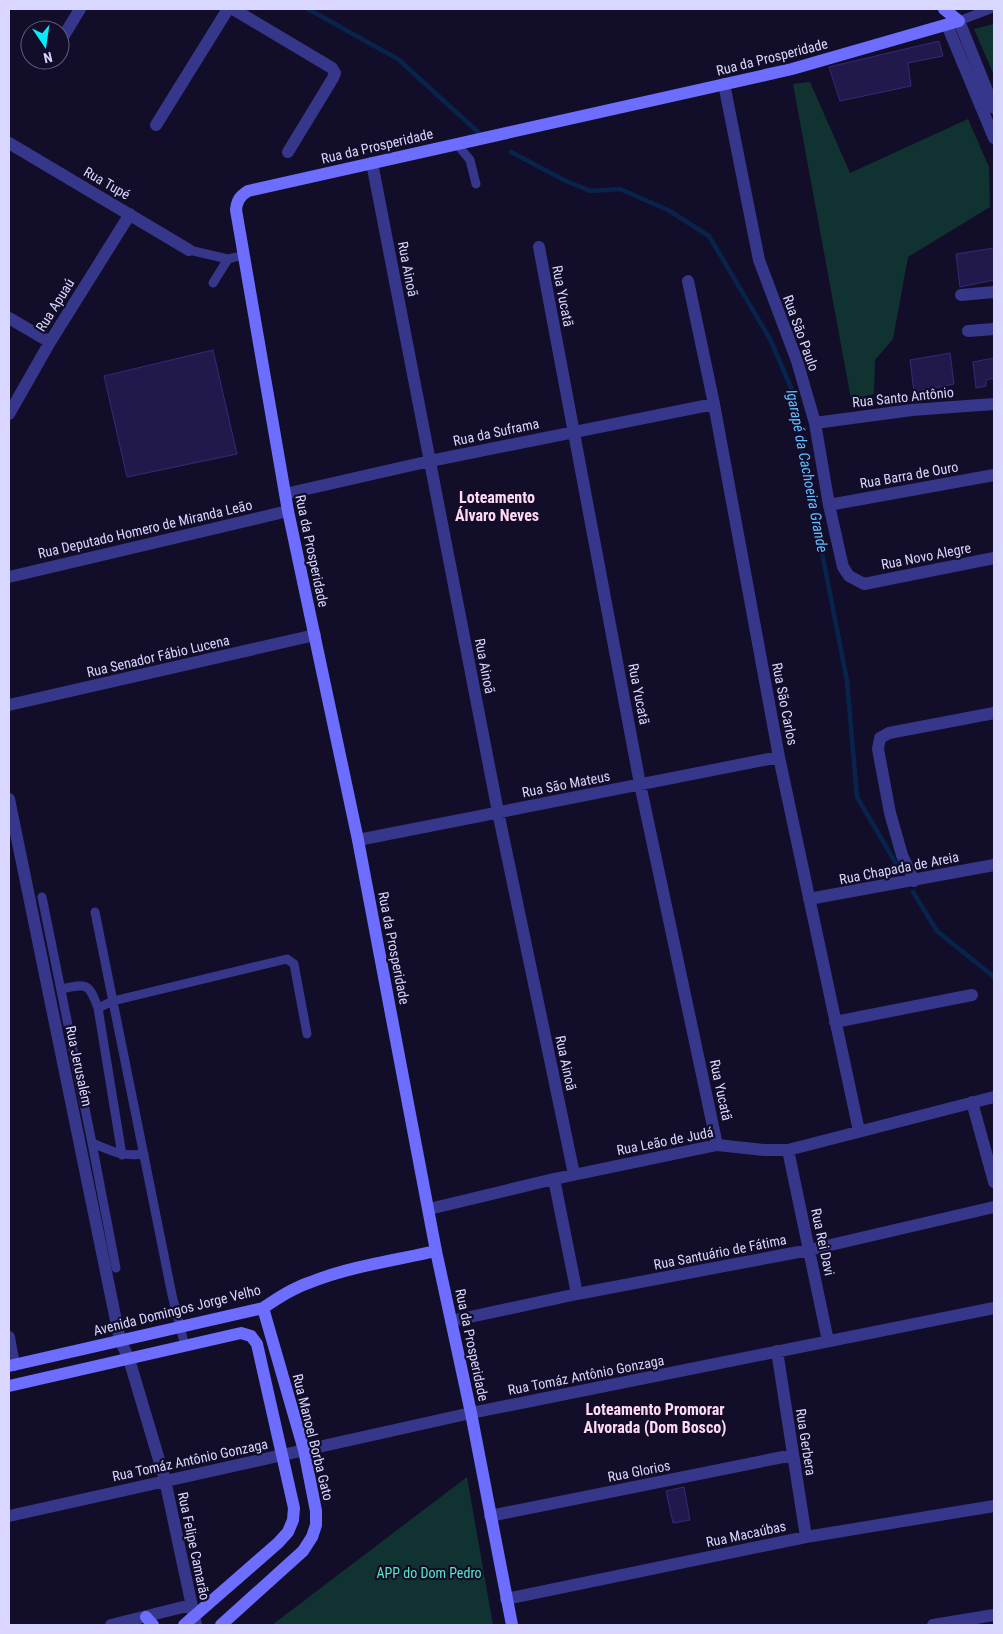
<svg xmlns="http://www.w3.org/2000/svg" width="1003" height="1634" font-family="'Roboto Condensed',sans-serif">
	<rect width="100%" height="100%" fill="#120e29"/>
	<path fill="#103331" d="M994,24V75L974,29Z
		M810,82L850,173L968,119L989,167L990,207L908,257L893,339L875,360L874,394L851,399L793,84Z
		M467,1477L493,1625H272Z"/>
	<g fill="none" stroke-linecap="round" stroke-linejoin="round">
		<path stroke="#08244d" stroke-width="4.5" d="M308,9L398,59L479,133
			M511,152L564,180L590,191L620,189L668,210L709,236L770,339L792,390L800,439L847,681L857,797L901,872
			M913,892L937,931L994,977"/>
	</g>
	<path fill="#21194b" stroke="#362979" d="M939,41L943,56L908,63L911,86L840,101L829,67Z
		M994,248V280L960,287L956,254Z
		M213,350L237,454L127,477L104,376Z
		M950,353L954,384L914,392L910,360Z
		M994,358V378L986,380V386L976,388L973,362Z
		M684,1487L690,1520L673,1523L666,1491Z"/>
	<g fill="none" stroke-linecap="round" stroke-linejoin="round">
		<path stroke="#36368b" stroke-width="9" d="M959,21L990,9
			M457,144L470,160L476,184
			M189,250L228,259
			M213,283L228,259L244,255
			M42,897L92,1143C113,1151 120,1157 144,1154
			M95,912L172,1295L185,1346
			M61,989C87,983 89,983 98,1008L122,1155
			M98,1008L113,1001L287,959L294,964L307,1034
			M92,1143L116,1268"/>
		<path stroke="#36368b" stroke-width="12" d="M233,9L332,68L335,73L333,78L288,152
			M959,21L994,108
			M947,25L994,138
			M60,42L80,9
			M48,62L49,60
			M724,84L759,260L797,361L815,423L829,505L843,567L849,576L864,584L994,558
			M156,125L228,9
			M9,143L189,250
			M372,163L498,812L574,1174
			M539,247L640,784L717,1145
			M688,281L714,404L779,757L859,1131
			M961,295L994,292
			M9,318L50,342
			M968,331L994,329
			M9,414L50,342L130,214
			M815,423L912,410L994,404
			M285,494L430,461L714,404
			M829,505L994,475
			M9,577L288,511
			M9,705L315,635
			M9,799L120,1340L129,1359L165,1480L196,1625
			M358,840L779,757
			M914,881L902,855L890,813L878,749L880,738L889,733L994,713
			M809,899L994,865
			M835,1022L972,995
			M972,1102L994,1182
			M788,1150L828,1341
			M554,1179L577,1294
			M429,1209L554,1179L717,1145L764,1150H788L994,1097
			M451,1321L577,1294L809,1250L994,1207
			M9,1337L14,1365
			M777,1351L806,1537
			M9,1516L471,1413L994,1308
			M490,1516L793,1455
			M506,1599L806,1537L994,1506
			M111,1625L191,1605
			M933,1625L994,1615"/>
		<path stroke="#6d6eff" stroke-width="12" d="M944,9L959,21
			M9,1366L263,1308C278,1298 293,1288 311,1282C348,1267 396,1260 436,1251
			M9,1386L241,1333L251,1336L257,1344L294,1508L293,1520L288,1532L278,1543L184,1625
			M146,1617L153,1625
			M221,1625L303,1551L312,1537L316,1525V1511L304,1450L263,1308
			M512,1625L471,1413L436,1251L358,840L288,511L236,210C237,200 240,196 248,191L792,69L959,21"/>
	</g>
	<g text-anchor="middle" dominant-baseline="central" stroke-width="4.5" stroke-linejoin="round" paint-order="stroke">
		<g font-size="14" fill="#d9d6ff" stroke="#120e29">
			<text transform="translate(772 57) rotate(-14)">Rua da Prosperidade</text>
			<text transform="translate(377 146) rotate(-13)">Rua da Prosperidade</text>
			<text transform="translate(107 183) rotate(30)">Rua Tupé</text>
			<text transform="translate(408 269) rotate(79)">Rua Ainoã</text>
			<text transform="translate(563 296) rotate(79)">Rua Yucatã</text>
			<text transform="translate(55 305) rotate(-58)">Rua Apuaú</text>
			<text transform="translate(801 333) rotate(70)">Rua São Paulo</text>
			<text transform="translate(903 397) rotate(-6)">Rua Santo Antônio</text>
			<text transform="translate(496 432) rotate(-12)">Rua da Suframa</text>
			<text transform="translate(909 475) rotate(-10)">Rua Barra de Ouro</text>
			<text transform="translate(145 529) rotate(-13)">Rua Deputado Homero de Miranda Leão</text>
			<text transform="translate(312 551) rotate(78)">Rua da Prosperidade</text>
			<text transform="translate(926 556) rotate(-11)">Rua Novo Alegre</text>
			<text transform="translate(158 656) rotate(-13)">Rua Senador Fábio Lucena</text>
			<text transform="translate(485 666) rotate(79)">Rua Ainoã</text>
			<text transform="translate(639 694) rotate(79)">Rua Yucatã</text>
			<text transform="translate(785 704) rotate(79)">Rua São Carlos</text>
			<text transform="translate(566 784) rotate(-11)">Rua São Mateus</text>
			<text transform="translate(899 868) rotate(-11)">Rua Chapada de Areia</text>
			<text transform="translate(394 948) rotate(79)">Rua da Prosperidade</text>
			<text transform="translate(566 1063) rotate(78)">Rua Ainoã</text>
			<text transform="translate(79 1066) rotate(78)">Rua Jerusalém</text>
			<text transform="translate(721 1090) rotate(78)">Rua Yucatã</text>
			<text transform="translate(665 1141) rotate(-11)">Rua Leão de Judá</text>
			<text transform="translate(823 1242) rotate(78)">Rua Rei Davi</text>
			<text transform="translate(720 1252) rotate(-11)">Rua Santuário de Fátima</text>
			<text transform="translate(177 1310) rotate(-14)">Avenida Domingos Jorge Velho</text>
			<text transform="translate(472 1345) rotate(78)">Rua da Prosperidade</text>
			<text transform="translate(586 1375) rotate(-11)">Rua Tomáz Antônio Gonzaga</text>
			<text transform="translate(313 1437) rotate(76)">Rua Manoel Borba Gato</text>
			<text transform="translate(806 1442) rotate(81)">Rua Gerbera</text>
			<text transform="translate(190 1460) rotate(-12)">Rua Tomáz Antônio Gonzaga</text>
			<text transform="translate(639 1471) rotate(-11)">Rua Glorios</text>
			<text transform="translate(746 1534) rotate(-12)">Rua Macaúbas</text>
			<text transform="translate(194 1546) rotate(78)">Rua Felipe Camarão</text>
		</g>
		<g font-size="14" fill="#58e9c0" stroke="#120e29">
			<text x="429" y="1573">APP do Dom Pedro</text>
		</g>
		<g font-size="15" font-style="italic" fill="#64bcff" stroke="#120e29">
			<text transform="translate(807 471) rotate(79)">Igarapé da Cachoeira Grande</text>
		</g>
		<g font-size="16" font-weight="bold" fill="#ffd8f2" stroke="#120e29">
			<text x="497" y="497">Loteamento<tspan x="497" dy="18">Álvaro Neves</tspan></text>
			<text x="655" y="1409">Loteamento Promorar<tspan x="655" dy="18">Alvorada (Dom Bosco)</tspan></text>
		</g>
	</g>
	<rect width="1003" height="1634" fill="none" stroke="#d9d6ff" stroke-width="20"/>
	<g transform="translate(45 45) rotate(167)"><circle r="24" fill="#120e29" stroke="#625e7f"/>
	<path d="M0-4L9 19L0 12L-9 19Z" fill="#02eeff"/>
	<text y="-8" font-size="14" font-weight="bold" text-anchor="middle" fill="#d9d6ff">N</text>
	</g>
</svg>
